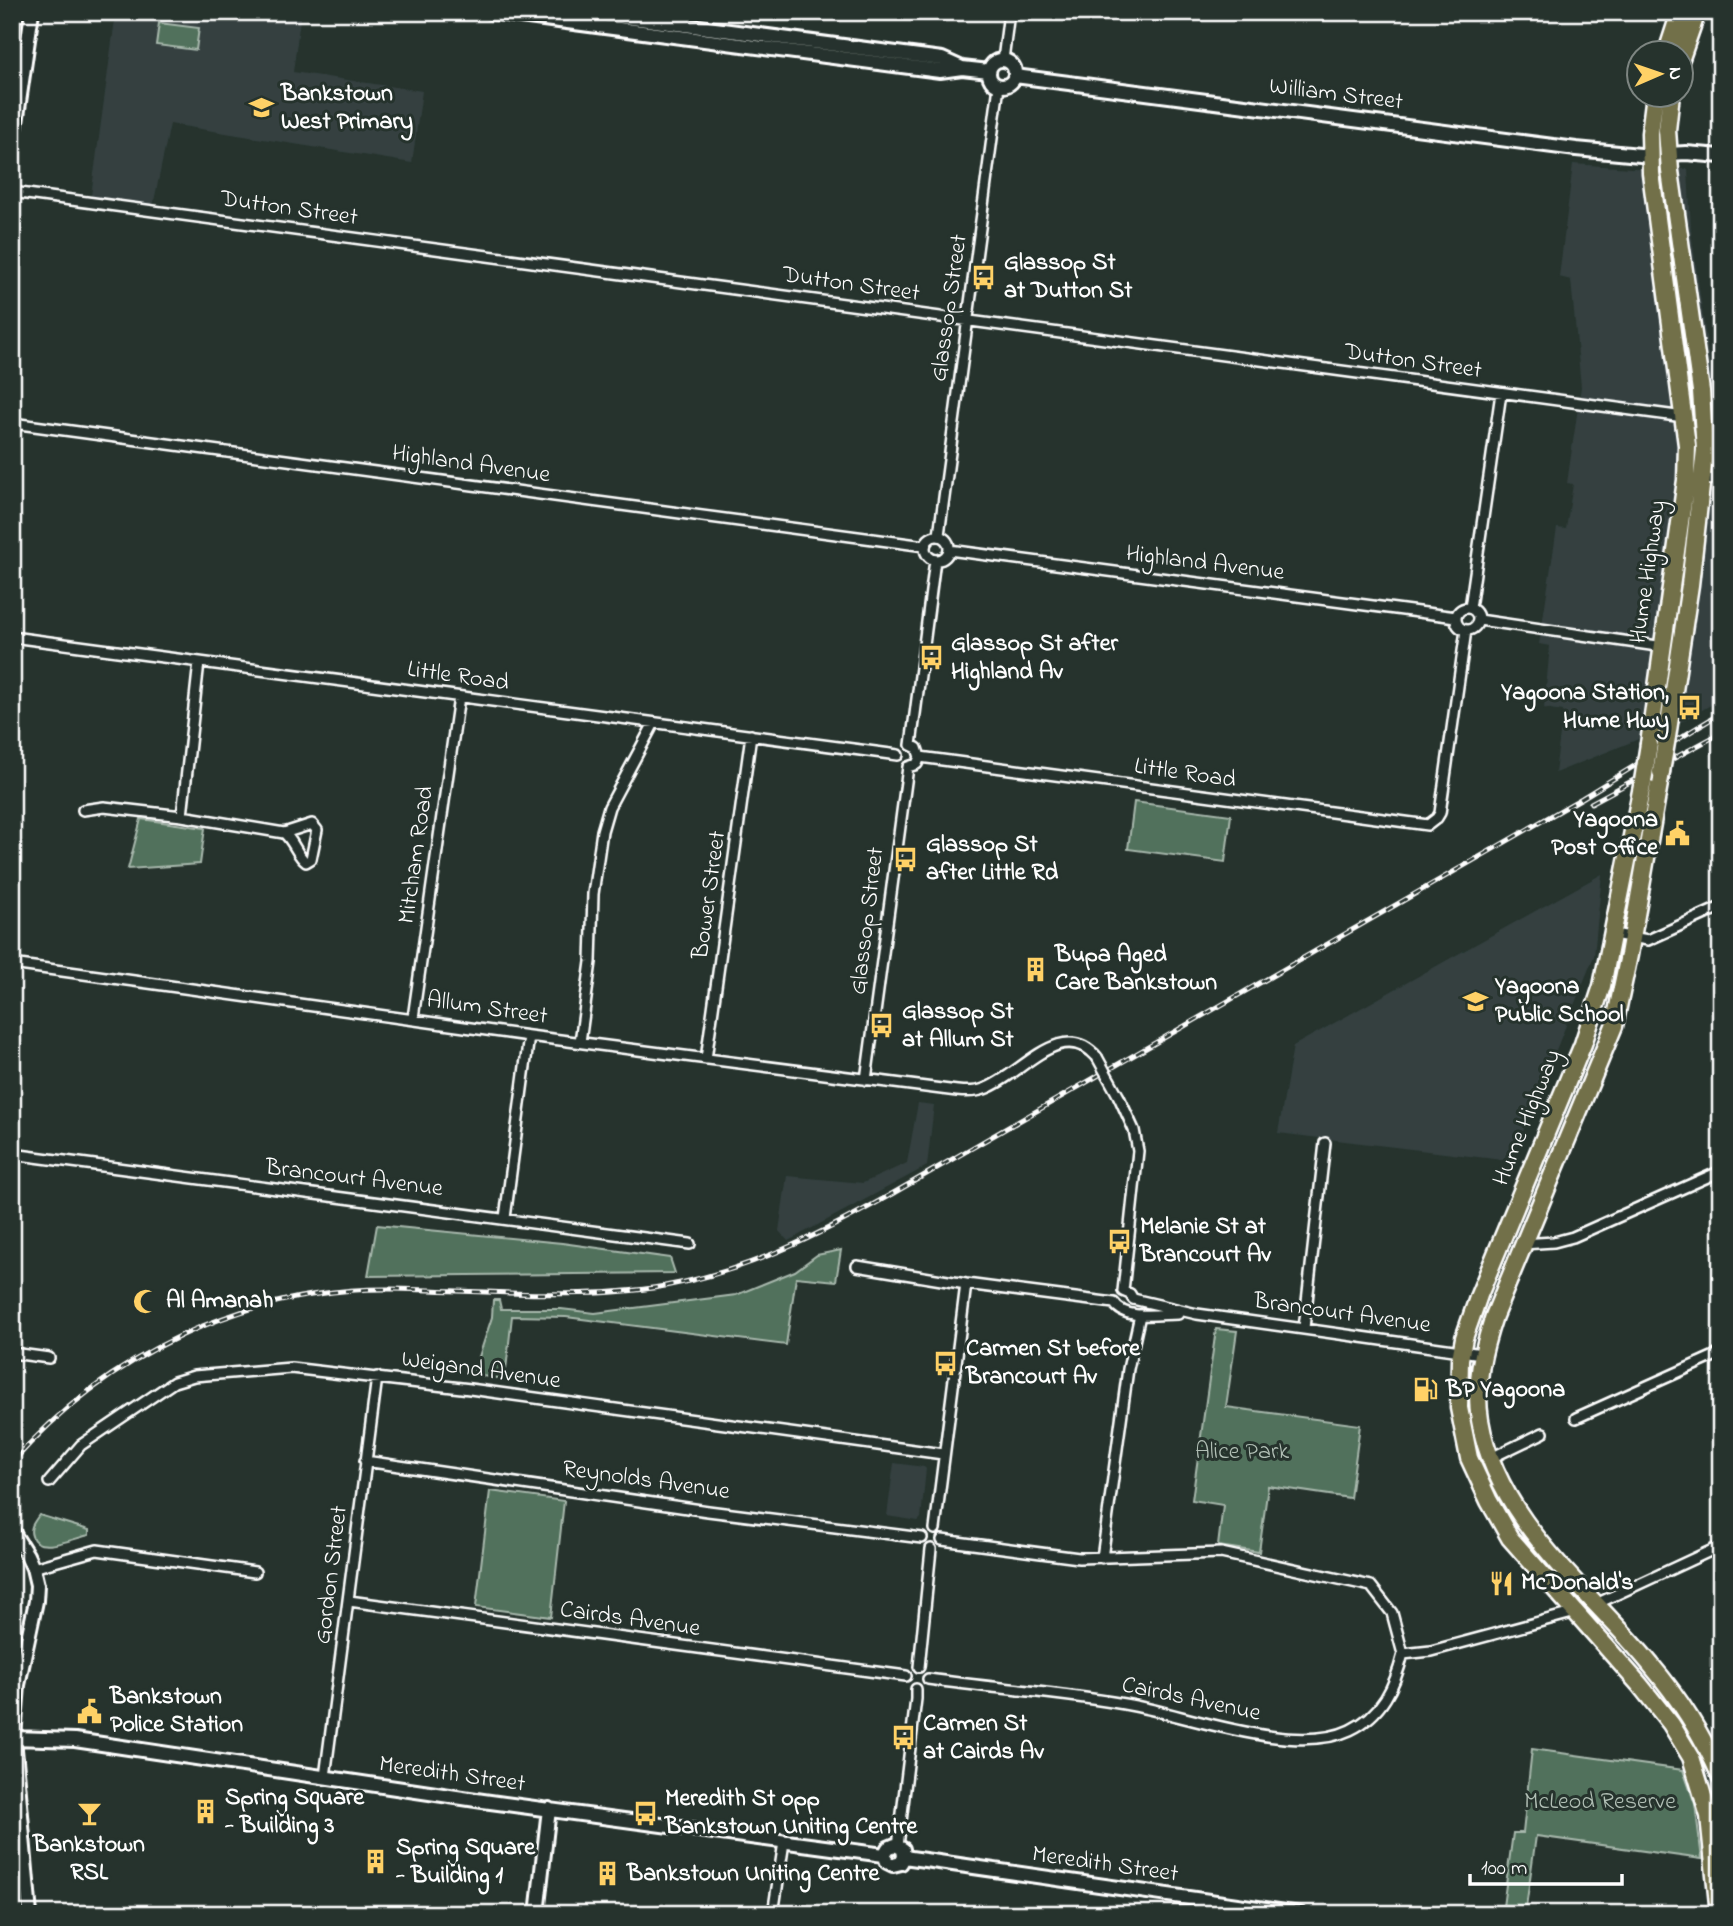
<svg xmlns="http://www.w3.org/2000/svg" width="1733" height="1926" font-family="'Indie Flower',sans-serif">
	<rect width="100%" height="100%" fill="#26332d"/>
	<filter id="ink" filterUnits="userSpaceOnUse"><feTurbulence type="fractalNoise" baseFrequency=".0143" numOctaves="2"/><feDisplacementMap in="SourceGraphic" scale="14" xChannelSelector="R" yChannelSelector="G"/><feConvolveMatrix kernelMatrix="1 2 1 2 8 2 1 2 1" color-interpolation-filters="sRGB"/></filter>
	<g filter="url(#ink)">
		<path fill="#344141" d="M116,12H301L293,72L422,91L412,163L170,124L153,206L91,196Z
			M1573,164L1631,168L1688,169L1691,230L1716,410L1718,457L1721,459V699L1683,721L1555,773L1563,711L1544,708L1550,646L1539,644L1557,528L1566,529L1573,484L1567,483L1581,387L1571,280L1559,277Z
			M1602,874L1594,956L1511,1161L1278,1133L1293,1046Z
			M918,1103L934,1105L927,1166L788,1241L779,1231L787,1176L863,1183L907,1163Z
			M894,1463L924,1467L926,1469L921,1518L918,1521L887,1516Z"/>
		<path fill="#51715b" stroke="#a8b8ad" stroke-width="2" d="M159,23L199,28L196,50L156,45Z
			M1134,802L1231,815L1225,862L1128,849Z
			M141,819L205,828L200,864L128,869Z
			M377,1225L562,1243L670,1258L675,1273L368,1276Z
			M841,1250L836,1281L796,1277L786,1345L566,1317L512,1316L505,1379L473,1375L492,1317L493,1300H499L501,1309H561L595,1313L736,1295L795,1271L817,1255Z
			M1216,1329L1237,1331L1226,1407L1360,1425L1350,1498L1268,1486L1259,1552L1218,1546L1223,1505L1192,1500Z
			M490,1491L564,1501L551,1617L476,1607Z
			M39,1515L89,1530V1535C75,1538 37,1555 32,1536C29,1528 34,1522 39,1515Z
			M1532,1749L1683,1770L1695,1804L1702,1859L1536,1836L1525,1914H1502L1513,1833H1523Z"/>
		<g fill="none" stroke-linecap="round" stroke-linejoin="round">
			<defs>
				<path id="street" d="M1003,60L1009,12
					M12,192L1684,417
					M12,423L925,546
					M1698,480L1721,479
					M939,535L999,86
					M925 548a12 12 0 1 1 24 0a12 12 0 1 1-24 0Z
					M949,550L1456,617
					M1456 619a11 11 0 1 1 22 0a11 11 0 1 1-22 0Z
					M1470,608L1501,393
					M1479,620L1664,647
					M12,637L898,755
					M911,745L935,560
					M920,757L1428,825L1437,818L1440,813L1466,630
					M908,767L917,764L920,757L917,748L911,745
					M83,810L104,807L182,816L284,833L312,824L317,830L311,859L306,862C297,856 294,841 284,833
					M182,816L199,662
					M1613,934L1648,940L1721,907
					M12,964L529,1036L957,1091C966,1092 976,1092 984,1089C1020,1077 1061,1016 1097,1057
					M413,1018L459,697
					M580,1042L591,962L593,894L602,831L609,807L654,723
					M706,1059L751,735
					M866,1080L908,767
					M1119,1097L1134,1130L1138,1151L1123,1291
					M12,1154L690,1244
					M505,1218L529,1036
					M1522,1244L1554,1242L1573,1237L1721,1171
					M857,1266L966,1284L1114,1303
					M1123,1291L1130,1294L1133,1299L1197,1314L1482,1354
					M1114,1303C1125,1321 1159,1314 1178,1314
					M1304,1328L1325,1143
					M12,1353L49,1358
					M1576,1418L1721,1353
					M1491,1458L1543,1433
					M365,1461L708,1511L922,1538
					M49,1482L81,1445L174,1382L194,1376L291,1368L470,1389L943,1454
					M935,1529L966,1284
					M942,1540L1079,1558L1221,1553L1371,1586L1392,1613L1403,1654
					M1102,1558L1128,1369L1140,1315
					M33,1568L97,1550L255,1572
					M349,1601L906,1676
					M1596,1604L1721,1546
					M1403,1654L1431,1651L1576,1612
					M919,1667L931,1549
					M928,1679C997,1689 1067,1693 1135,1706C1192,1717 1296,1756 1350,1730C1382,1715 1395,1686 1403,1654
					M325,1777L377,1377
					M898,1846L916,1699V1689
					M773,1914L784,1842"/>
				<path id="secondary" d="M490,12L940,71L962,68L989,71
					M586,12L942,59L962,68
					M989 73a13 13 0 1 1 26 0a13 13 0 1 1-26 0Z
					M1015,76L1576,149L1651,156
					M12,151L32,12
					M1669,154L1686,153L1721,156
					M12,1531L27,1555L33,1568L37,1585L36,1601L18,1685L14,1738L30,1914
					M14,1738L75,1740L483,1801L884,1855
					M884,1855L888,1848L895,1845L903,1849L904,1857
					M884,1855L887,1862L893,1865L901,1863L904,1857
					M904,1857L1300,1914
					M537,1914L549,1809"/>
				<path id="highway" d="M1667,52L1680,12
					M1680,61L1697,12
					M1667,737L1690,585L1705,450L1701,391L1670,171L1667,130L1671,94
					M1649,744L1686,480L1687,445L1651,173L1650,133L1655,94
					M1661,772L1629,955L1614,1026L1494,1316C1483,1349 1474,1384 1480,1420C1497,1522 1590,1590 1651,1665C1680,1699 1703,1736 1721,1777
					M1643,781L1602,986L1583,1044L1479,1295L1464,1338L1460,1359L1459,1408L1469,1458L1489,1501L1510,1538L1639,1684L1671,1724L1691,1757L1709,1816L1719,1914"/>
			</defs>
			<use href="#street" stroke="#fff" stroke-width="14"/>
			<use href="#secondary" stroke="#fff" stroke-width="18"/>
			<use href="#highway" stroke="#fff" stroke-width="21"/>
			<use href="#street" stroke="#26332d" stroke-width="9"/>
			<use href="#secondary" stroke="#26332d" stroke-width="12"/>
			<use href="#highway" stroke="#726f4a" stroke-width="16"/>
			<defs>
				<path id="rail" d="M1591,803L1721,733
					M12,1463C106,1355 246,1288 390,1289C477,1290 580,1301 665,1286C747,1271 818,1236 890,1195L1582,798L1721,713"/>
			</defs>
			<use href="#rail" stroke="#fff" stroke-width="5"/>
			<use href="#rail" stroke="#26332d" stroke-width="2.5" stroke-dasharray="8" stroke-linecap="butt"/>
			<defs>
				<path id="street-bridge" d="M1097,1057L1119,1097"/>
				<path id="highway-bridge" d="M1661,772L1667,737
					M1643,781L1649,744"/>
			</defs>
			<use href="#street-bridge" stroke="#fff" stroke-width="14" stroke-linecap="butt"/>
			<use href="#highway-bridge" stroke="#fff" stroke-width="21" stroke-linecap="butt"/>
			<use href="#street-bridge" stroke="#26332d" stroke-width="9"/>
			<use href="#highway-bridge" stroke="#726f4a" stroke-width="16"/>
		</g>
	</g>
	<defs>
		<symbol id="school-bare" viewBox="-9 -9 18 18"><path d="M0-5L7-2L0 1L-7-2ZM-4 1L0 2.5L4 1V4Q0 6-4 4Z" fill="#ffd166" stroke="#26332d" stroke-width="2.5" paint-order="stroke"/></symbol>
		<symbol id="bus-bare" viewBox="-9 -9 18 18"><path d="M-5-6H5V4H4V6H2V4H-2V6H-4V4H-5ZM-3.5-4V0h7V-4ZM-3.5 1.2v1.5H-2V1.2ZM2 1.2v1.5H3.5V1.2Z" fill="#ffd166" stroke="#26332d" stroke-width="2.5" paint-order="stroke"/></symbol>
		<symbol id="civic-bare" viewBox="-9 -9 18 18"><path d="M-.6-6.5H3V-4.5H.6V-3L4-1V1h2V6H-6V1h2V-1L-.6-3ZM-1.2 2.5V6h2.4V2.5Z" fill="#ffd166" stroke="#26332d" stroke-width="2.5" paint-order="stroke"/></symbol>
		<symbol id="building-bare" viewBox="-9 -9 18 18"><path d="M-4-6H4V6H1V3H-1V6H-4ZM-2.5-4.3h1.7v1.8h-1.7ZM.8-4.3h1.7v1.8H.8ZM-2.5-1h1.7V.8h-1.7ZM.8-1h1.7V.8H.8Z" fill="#ffd166" stroke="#26332d" stroke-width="2.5" paint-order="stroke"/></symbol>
		<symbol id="mosque-bare" viewBox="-9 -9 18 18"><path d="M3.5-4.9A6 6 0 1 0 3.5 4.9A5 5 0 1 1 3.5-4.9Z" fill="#ffd166" stroke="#26332d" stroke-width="2.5" paint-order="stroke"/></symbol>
		<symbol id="fuel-bare" viewBox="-9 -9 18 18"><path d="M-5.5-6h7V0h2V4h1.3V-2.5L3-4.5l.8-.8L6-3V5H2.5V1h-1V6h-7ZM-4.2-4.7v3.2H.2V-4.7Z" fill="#ffd166" stroke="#26332d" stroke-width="2.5" paint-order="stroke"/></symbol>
		<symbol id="restaurant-bare" viewBox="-9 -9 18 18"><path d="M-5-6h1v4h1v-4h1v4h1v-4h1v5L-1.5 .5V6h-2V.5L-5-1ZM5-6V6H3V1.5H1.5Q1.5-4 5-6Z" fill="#ffd166" stroke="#26332d" stroke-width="2.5" paint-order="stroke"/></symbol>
		<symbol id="bar-bare" viewBox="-9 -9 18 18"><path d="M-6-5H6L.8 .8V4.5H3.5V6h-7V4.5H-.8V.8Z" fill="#ffd166" stroke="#26332d" stroke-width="2.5" paint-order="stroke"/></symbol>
	</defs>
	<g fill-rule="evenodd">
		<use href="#school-bare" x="244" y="90" width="35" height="35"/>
		<use href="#bus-bare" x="966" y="260" width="35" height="35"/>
		<use href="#bus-bare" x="914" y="640" width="35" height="35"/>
		<use href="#bus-bare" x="1672" y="690" width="35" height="35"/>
		<use href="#civic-bare" x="1660" y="816" width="35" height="35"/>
		<use href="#bus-bare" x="888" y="842" width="35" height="35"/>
		<use href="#building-bare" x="1018" y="952" width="35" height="35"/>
		<use href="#school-bare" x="1458" y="984" width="35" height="35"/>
		<use href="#bus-bare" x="864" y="1008" width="35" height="35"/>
		<use href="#bus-bare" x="1102" y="1224" width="35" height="35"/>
		<use href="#mosque-bare" x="128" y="1284" width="35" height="35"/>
		<use href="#bus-bare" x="928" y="1346" width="35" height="35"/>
		<use href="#fuel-bare" x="1408" y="1372" width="35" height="35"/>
		<use href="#restaurant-bare" x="1484" y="1566" width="35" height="35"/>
		<use href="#civic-bare" x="72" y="1694" width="35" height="35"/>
		<use href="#bus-bare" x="886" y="1720" width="35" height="35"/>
		<use href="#building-bare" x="188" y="1794" width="35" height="35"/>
		<use href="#bus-bare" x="628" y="1796" width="35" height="35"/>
		<use href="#bar-bare" x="72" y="1796" width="35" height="35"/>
		<use href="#building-bare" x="358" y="1844" width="35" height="35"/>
		<use href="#building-bare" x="590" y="1856" width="35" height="35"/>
	</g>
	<g text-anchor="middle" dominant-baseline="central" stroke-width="6" stroke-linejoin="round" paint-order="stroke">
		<g font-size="24" font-weight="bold" fill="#fff" stroke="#26332d" text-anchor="start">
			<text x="281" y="94">Bankstown<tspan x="281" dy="28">West Primary</tspan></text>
			<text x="1004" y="263">Glassop St<tspan x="1004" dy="28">at Dutton St</tspan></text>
			<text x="951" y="644">Glassop St after<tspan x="951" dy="28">Highland Av</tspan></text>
			<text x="1669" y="693" text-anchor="end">Yagoona Station,<tspan x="1669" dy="28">Hume Hwy</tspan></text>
			<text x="1658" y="820" text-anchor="end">Yagoona<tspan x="1658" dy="28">Post Office</tspan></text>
			<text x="926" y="845">Glassop St<tspan x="926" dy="28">after Little Rd</tspan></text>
			<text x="1055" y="955">Bupa Aged<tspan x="1055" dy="28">Care Bankstown</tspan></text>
			<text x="1495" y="987">Yagoona<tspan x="1495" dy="28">Public School</tspan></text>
			<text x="902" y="1012">Glassop St<tspan x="902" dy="28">at Allum St</tspan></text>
			<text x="1140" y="1227">Melanie St at<tspan x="1140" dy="28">Brancourt Av</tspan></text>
			<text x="166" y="1301">Al Amanah</text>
			<text x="966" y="1349">Carmen St before<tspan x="966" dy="28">Brancourt Av</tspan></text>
			<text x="1446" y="1390">BP Yagoona</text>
			<text x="1521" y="1583">McDonald's</text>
			<text x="110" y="1697">Bankstown<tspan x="110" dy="28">Police Station</tspan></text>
			<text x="923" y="1724">Carmen St<tspan x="923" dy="28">at Cairds Av</tspan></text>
			<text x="225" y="1798">Spring Square<tspan x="225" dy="28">- Building 3</tspan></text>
			<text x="665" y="1799">Meredith St opp<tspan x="665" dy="28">Bankstown Uniting Centre</tspan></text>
			<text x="89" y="1845" text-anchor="middle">Bankstown<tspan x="89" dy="28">RSL</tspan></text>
			<text x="396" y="1848">Spring Square<tspan x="396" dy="28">- Building 1</tspan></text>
			<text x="627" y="1874">Bankstown Uniting Centre</text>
		</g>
		<g font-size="24" fill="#fff" stroke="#26332d">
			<text transform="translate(1336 95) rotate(7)">William Street</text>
			<text transform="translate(289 209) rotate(8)">Dutton Street</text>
			<text transform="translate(851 285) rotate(8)">Dutton Street</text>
			<text transform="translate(950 308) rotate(-82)">Glassop Street</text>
			<text transform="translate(1413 362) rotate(8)">Dutton Street</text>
			<text transform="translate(471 465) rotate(8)">Highland Avenue</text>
			<text transform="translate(1205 564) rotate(7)">Highland Avenue</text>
			<text transform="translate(1649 572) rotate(-82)">Hume Highway</text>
			<text transform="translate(458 677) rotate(8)">Little Road</text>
			<text transform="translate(1185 774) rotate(8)">Little Road</text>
			<text transform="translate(417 855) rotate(-82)">Mitcham Road</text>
			<text transform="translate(710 895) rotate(-82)">Bower Street</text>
			<text transform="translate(868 921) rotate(-83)">Glassop Street</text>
			<text transform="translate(487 1009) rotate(8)">Allum Street</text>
			<text transform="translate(1528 1118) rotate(-68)">Hume Highway</text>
			<text transform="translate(354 1179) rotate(7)">Brancourt Avenue</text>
			<text transform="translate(1342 1314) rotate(8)">Brancourt Avenue</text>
			<text transform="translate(481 1371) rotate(8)">Weigand Avenue</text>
			<text transform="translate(646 1481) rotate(8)">Reynolds Avenue</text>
			<text transform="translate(332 1575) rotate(-83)">Gordon Street</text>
			<text transform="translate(630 1620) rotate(8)">Cairds Avenue</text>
			<text transform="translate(1191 1700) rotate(12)">Cairds Avenue</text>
			<text transform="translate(452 1775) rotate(8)">Meredith Street</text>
			<text transform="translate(1105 1865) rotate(8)">Meredith Street</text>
		</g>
		<g font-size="24" fill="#b1bfb5" stroke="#26332d">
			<text x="1242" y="1452">Alice Park</text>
			<text x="1600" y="1802">McLeod Reserve</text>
		</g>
	</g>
	<rect width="1733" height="1926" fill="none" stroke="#26332d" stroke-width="42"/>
	<rect x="21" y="21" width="1691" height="1884" fill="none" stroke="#fff" stroke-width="2.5" filter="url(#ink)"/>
	<g transform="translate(1660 74) rotate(88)"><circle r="33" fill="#26332d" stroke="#7d8581" stroke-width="2"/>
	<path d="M0-5L12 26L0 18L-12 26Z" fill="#ffd166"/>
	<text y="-10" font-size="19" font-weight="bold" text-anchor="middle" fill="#ffffff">N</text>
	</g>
	<path d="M1470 1874v10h152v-10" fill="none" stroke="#ffffff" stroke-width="3.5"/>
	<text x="1481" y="1874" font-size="21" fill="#ffffff" stroke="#26332d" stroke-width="5" paint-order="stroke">100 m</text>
</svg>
